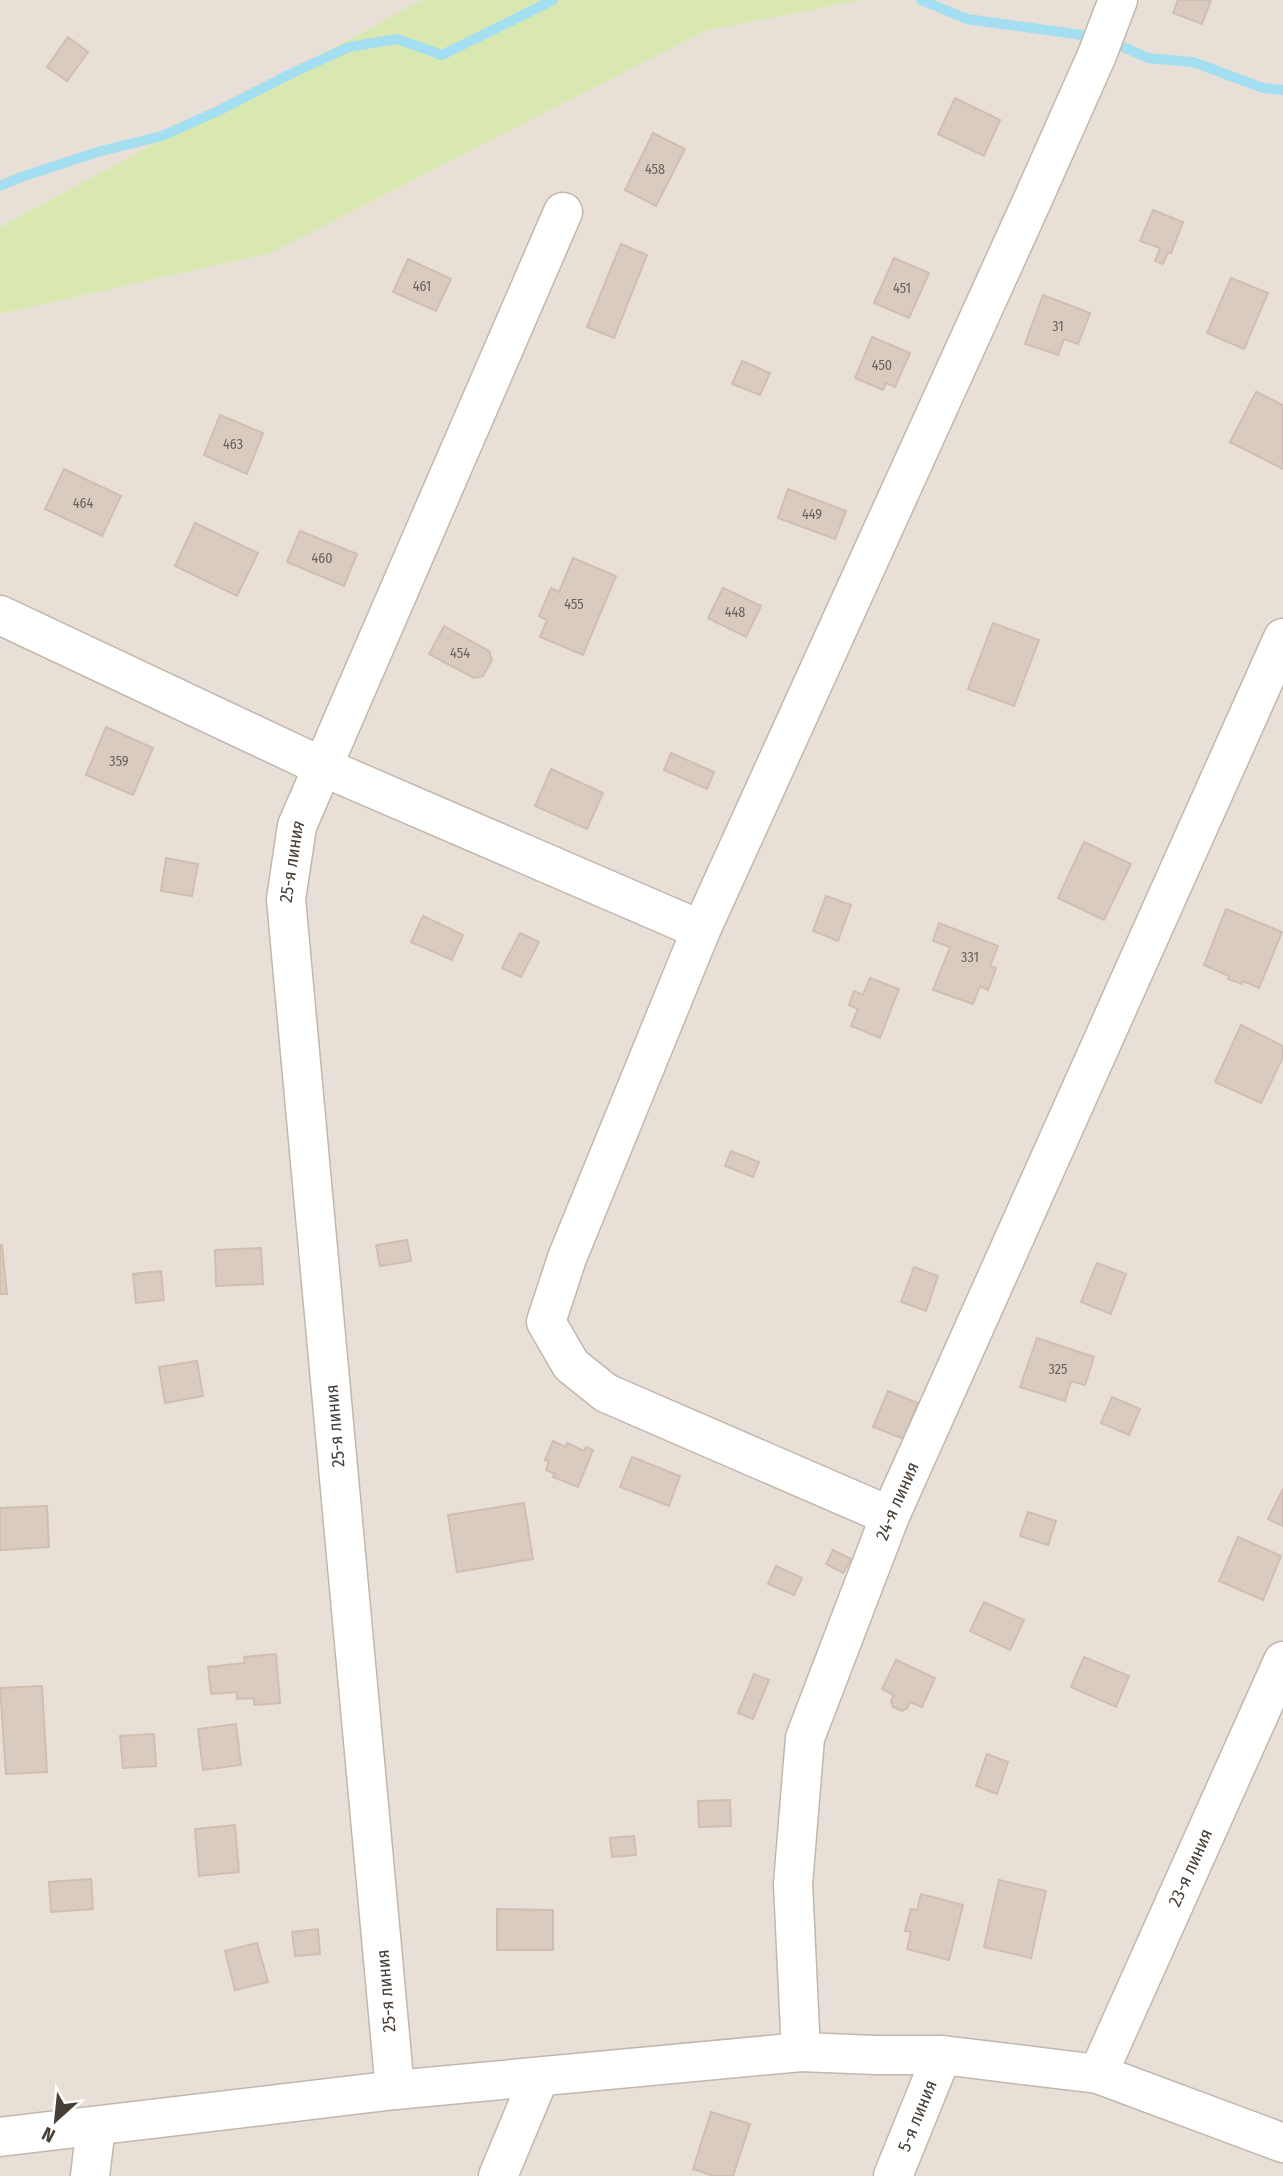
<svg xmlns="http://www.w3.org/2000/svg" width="1283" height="2176" font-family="'Fira Sans Condensed',sans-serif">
	<rect width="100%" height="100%" fill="#f4eee8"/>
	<path fill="#e8dfd6" d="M0,0H422L0,227Z
		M863,0H1283V2176H0V314L271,253L705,31Z"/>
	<path fill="#d9e8b1" d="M422,0H863L705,31L271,253L0,314V227Z"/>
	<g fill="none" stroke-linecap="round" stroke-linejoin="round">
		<path stroke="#a4dff1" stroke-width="10" d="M921,0L967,19L1082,35L1121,46L1148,58L1193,62L1263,88L1283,90
			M0,186L24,176L101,151L162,136L218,111L290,74L349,47L397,39L442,55L553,0"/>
	</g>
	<path fill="#d9cbc0" stroke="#d1beb0" stroke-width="2" d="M1178,0H1211L1202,24L1173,13Z
		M68,37L88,52L67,81L47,67Z
		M955,98L1000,120L984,156L938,134Z
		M653,133L685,149L656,206L625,190Z
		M1153,210L1183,222L1171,253L1168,252L1163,264L1155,261L1160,248L1140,241Z
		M621,244L647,255L614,338L587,327Z
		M894,258L929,273L909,318L874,303Z
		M408,259L451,279L436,311L393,292Z
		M1231,278L1268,293L1244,349L1207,333Z
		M1043,295L1090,313L1078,344L1064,339L1058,355L1025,344Z
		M872,337L910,353L895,387L886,383L883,390L855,378Z
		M742,361L770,373L760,395L732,384Z
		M1256,392L1283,405V469L1230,442Z
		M220,415L263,433L247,474L204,455Z
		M64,469L121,496L102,536L45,509Z
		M788,489L846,511L835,539L778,518Z
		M195,523L258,553L237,596L175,566Z
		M300,531L357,554L344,586L287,562Z
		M573,558L616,576L583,655L540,637L547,620L539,616L551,588L559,592Z
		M723,588L761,606L746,637L708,618Z
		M993,623L1039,640L1014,706L968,689Z
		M444,626L489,651L492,660L483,676L474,678L429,654Z
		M106,727L153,748L133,795L86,775Z
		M671,753L714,772L707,789L664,770Z
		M551,769L603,793L587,829L535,806Z
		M1084,842L1131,864L1104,920L1058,898Z
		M166,858L198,864L192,896L161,891Z
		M826,896L851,905L838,941L813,931Z
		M1226,909L1282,932L1259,988L1243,981L1242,984L1228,979L1229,976L1204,965Z
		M423,916L463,935L452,960L411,942Z
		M939,923L998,946L990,966L996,968L988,990L980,986L973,1004L933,990L950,947L933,941Z
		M520,933L539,942L521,977L502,968Z
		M870,978L899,989L880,1038L851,1026L858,1009L849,1005L854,991L863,995Z
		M1241,1025L1283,1046V1057L1261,1103L1215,1082Z
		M731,1151L759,1162L753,1177L725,1166Z
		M407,1240L411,1261L380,1266L376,1245Z
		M0,1245H2L7,1294H0Z
		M261,1248L263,1284L216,1286L215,1250Z
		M1097,1263L1126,1274L1111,1314L1081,1302Z
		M914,1267L938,1276L926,1311L901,1302Z
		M161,1271L164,1300L136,1303L133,1274Z
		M1037,1338L1094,1357L1085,1385L1071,1381L1065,1401L1020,1387Z
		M197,1361L203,1396L165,1403L159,1367Z
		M888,1391L918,1403L904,1439L873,1427Z
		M1112,1397L1140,1409L1129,1435L1101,1423Z
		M553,1441L566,1447L567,1443L584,1451L586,1447L593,1450L578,1487L553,1477L555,1474L546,1470L549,1461L545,1460Z
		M632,1457L680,1476L669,1506L620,1487Z
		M1283,1489V1526L1268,1519Z
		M524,1503L533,1559L457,1572L448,1515Z
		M47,1506L49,1547L0,1550V1508Z
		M1028,1512L1056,1521L1048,1545L1020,1536Z
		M1238,1537L1281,1556L1263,1600L1219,1581Z
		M833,1550L851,1559L843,1573L826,1564Z
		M776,1566L802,1578L794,1595L768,1584Z
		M984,1602L1024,1620L1010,1650L970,1631Z
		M276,1654L280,1703L254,1705V1698L237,1699V1692L211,1694L208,1667L245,1663L244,1657Z
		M1084,1657L1129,1676L1116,1707L1071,1687Z
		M896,1660L935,1678L922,1707L910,1702L907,1708L902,1711L893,1707L891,1701L894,1695L882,1689Z
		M754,1674L769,1680L753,1719L738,1713Z
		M42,1686L47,1772L6,1774L0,1688Z
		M236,1724L241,1765L203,1770L198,1729Z
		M154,1734L156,1766L123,1768L120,1736Z
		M987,1754L1008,1762L997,1794L976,1786Z
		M730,1800L731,1826L699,1827L698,1801Z
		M235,1825L239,1872L199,1876L195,1829Z
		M634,1836L636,1855L612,1857L610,1838Z
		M91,1879L93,1909L51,1912L49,1882Z
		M999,1880L1046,1891L1031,1958L984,1947Z
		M921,1894L963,1905L949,1960L907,1949L911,1932L905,1931L911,1909L917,1910Z
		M497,1909L553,1910V1950H497Z
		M318,1929L320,1954L295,1956L292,1932Z
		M257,1943L268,1982L235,1990L225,1951Z
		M711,2112L750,2124L733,2176H714L693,2169Z"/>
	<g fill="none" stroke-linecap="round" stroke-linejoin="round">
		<defs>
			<g id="minor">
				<path d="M0,615L323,767L701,930"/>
				<path d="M890,1516L606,1393L571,1365L546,1322L567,1258L701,930L1033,199L1097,55L1118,0"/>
				<path id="s1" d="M801,2052L793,1884L805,1738L890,1516L1283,638"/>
				<path id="s2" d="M1098,2074L1283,1661"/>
				<path id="s3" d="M395,2090L286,899L297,826L563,212"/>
				<path d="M90,2176L96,2126"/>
				<path d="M498,2176L539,2078"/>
				<path id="s4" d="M893,2176L942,2055"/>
			</g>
			<path id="tertiary" d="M0,2137L395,2090L801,2052L876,2055H942L1098,2074L1283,2143"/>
		</defs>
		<use href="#minor" stroke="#c3b7ad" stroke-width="41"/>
		<use href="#tertiary" stroke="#c3b7ad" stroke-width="41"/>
		<use href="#minor" stroke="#fff" stroke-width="38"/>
		<use href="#tertiary" stroke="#fff" stroke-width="38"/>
	</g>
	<g text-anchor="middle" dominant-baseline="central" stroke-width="5" stroke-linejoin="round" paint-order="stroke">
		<g font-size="14" fill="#6c6158">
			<text x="655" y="169">458</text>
			<text x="422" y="286">461</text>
			<text x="902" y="288">451</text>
			<text x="1058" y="326">31</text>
			<text x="882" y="365">450</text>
			<text x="233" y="444">463</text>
			<text x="83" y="503">464</text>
			<text x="812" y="514">449</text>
			<text x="322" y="558">460</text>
			<text x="574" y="604">455</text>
			<text x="735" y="612">448</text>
			<text x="460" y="653">454</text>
			<text x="119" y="761">359</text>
			<text x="970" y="957">331</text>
			<text x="1058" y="1369">325</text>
		</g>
		<g font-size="18" fill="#473e36" stroke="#fff">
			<text stroke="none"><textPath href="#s3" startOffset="1234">25-я линия</textPath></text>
			<text transform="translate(335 1426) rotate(-95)">25-я линия</text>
			<text stroke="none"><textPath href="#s1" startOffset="569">24-я линия</textPath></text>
			<text stroke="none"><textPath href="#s2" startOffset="226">23-я линия</textPath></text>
			<text transform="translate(386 1991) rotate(-95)">25-я линия</text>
			<text stroke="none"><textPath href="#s4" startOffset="65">5-я линия</textPath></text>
		</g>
	</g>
	<g transform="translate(56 2120) rotate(207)" stroke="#ffffff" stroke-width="5" paint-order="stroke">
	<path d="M0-5L12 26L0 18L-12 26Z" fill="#473e36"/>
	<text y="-10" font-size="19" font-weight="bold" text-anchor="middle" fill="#473e36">N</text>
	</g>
</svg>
